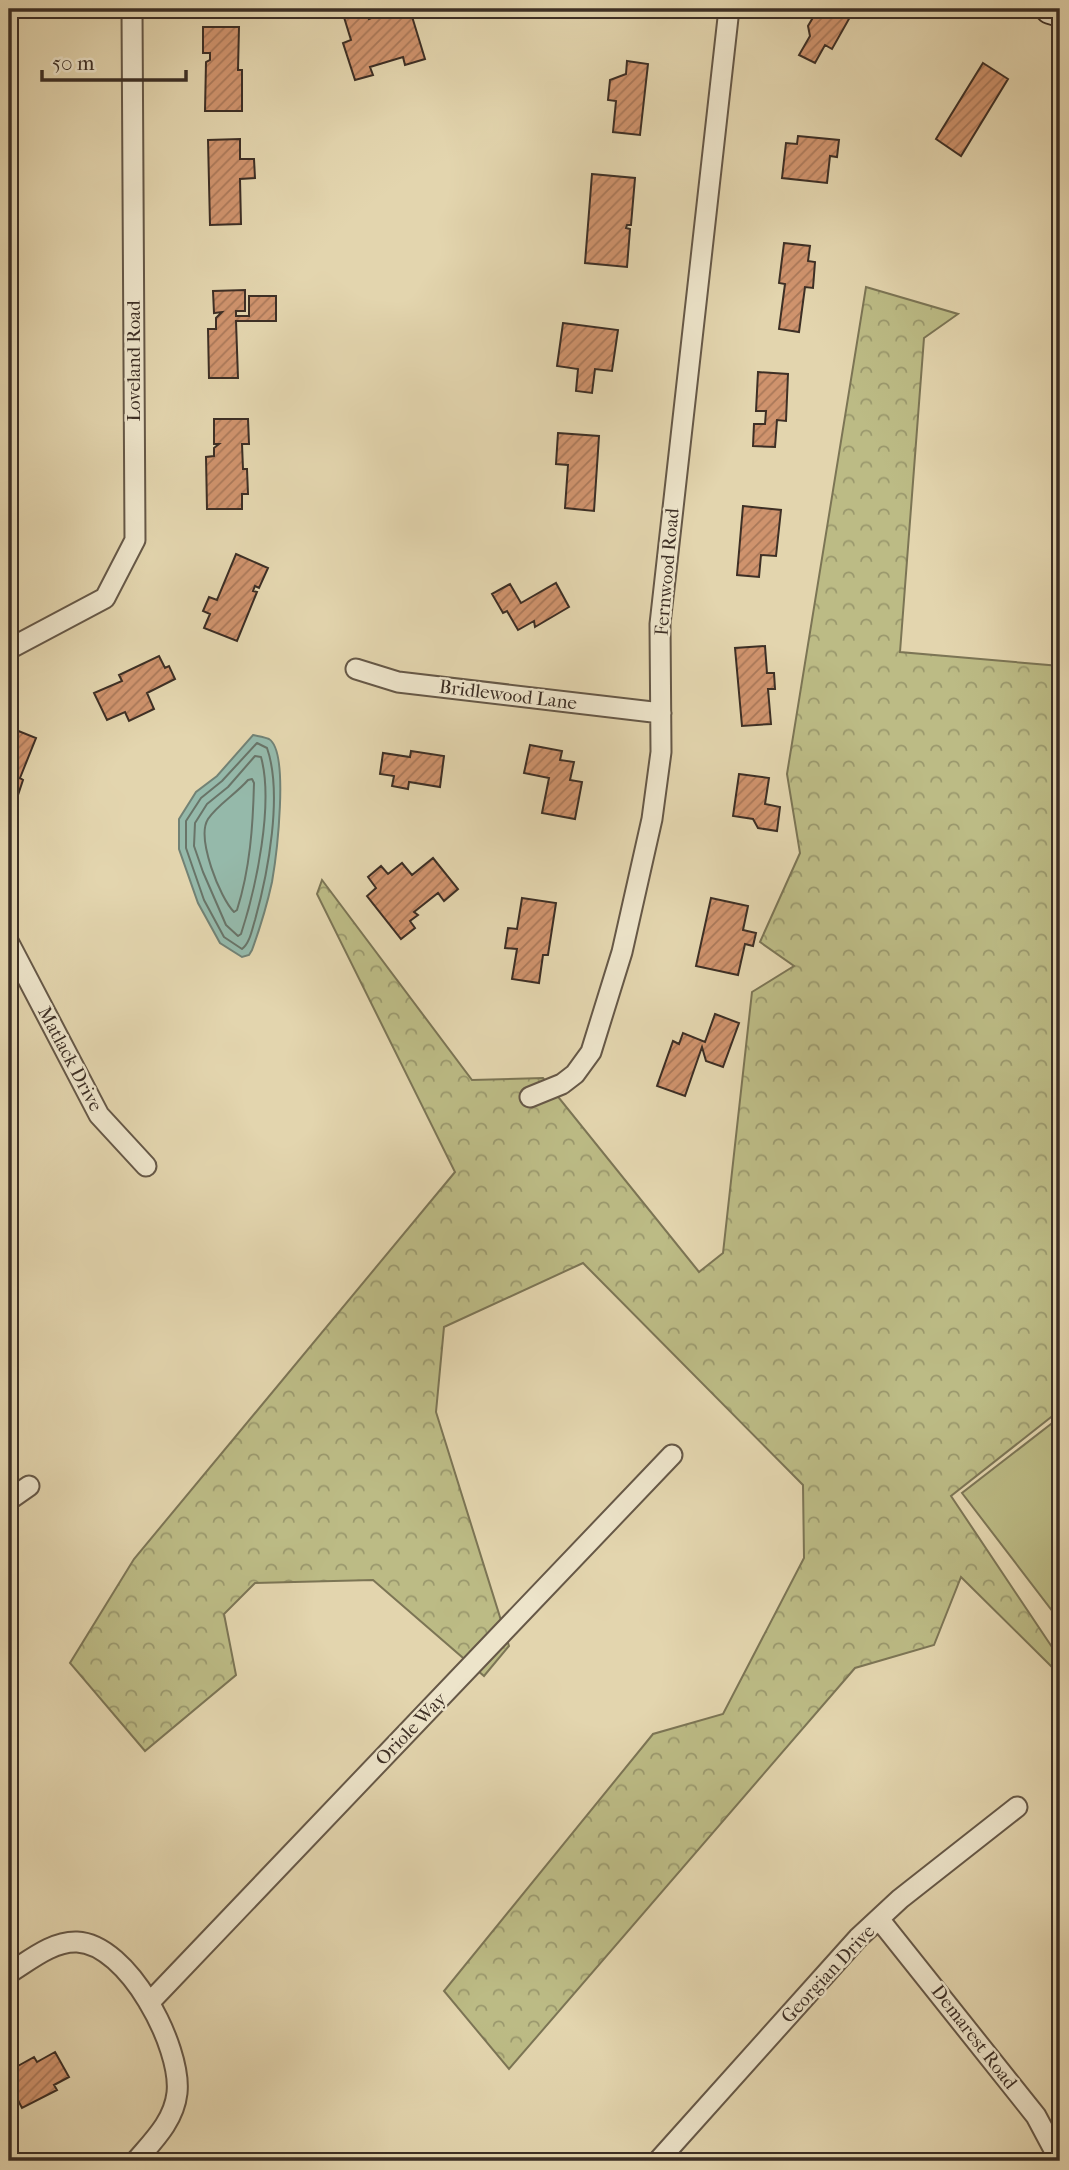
<svg xmlns="http://www.w3.org/2000/svg" width="1069" height="2170" font-family="'IM FELL French Canon',serif">
	<defs>
		<pattern id="forest-crowns" width="20" height="18" patternUnits="userSpaceOnUse" patternTransform="scale(1.75)"><rect width="20" height="18" fill="#bcbb85"/><path d="M2 6a3 3 0 1 1 6 0M12 15a3 3 0 1 1 6 0" fill="none" stroke="#9a986d"/></pattern>
		<pattern id="building-hatch" width="6" height="6" patternUnits="userSpaceOnUse" patternTransform="scale(1.75)"><rect width="6" height="6" fill="#cf936d"/><path d="M-1 1l2-2M0 6l6-6M5 7l2-2" fill="none" stroke="#a97859"/></pattern>
	</defs>
	<rect width="100%" height="100%" fill="#e3d5ae"/>
	<filter id="stains"><feTurbulence type="fractalNoise" baseFrequency=".00286" numOctaves="4"/><feColorMatrix values="0 0 0 0 .2 0 0 0 0 .09 0 0 0 0 .02 0 0 0 .5 -.17"/></filter>
	<radialGradient id="worn" r=".72"><stop offset=".6" stop-color="#630" stop-opacity="0"/><stop offset="1" stop-color="#630" stop-opacity=".3"/></radialGradient>
	<path fill="#bcbb85" stroke="#7c7555" stroke-width="2" d="M1060,1417V1621L962,1493Z"/>
	<path fill="url(#forest-crowns)" stroke="#7c7555" stroke-width="2" d="M866,287L958,314L924,338L900,652L1060,666V1410L951,1496L1060,1659V1675L961,1577L934,1645L855,1668L509,2069L444,1991L653,1734L723,1714L804,1558L803,1485L583,1263L444,1327L436,1412L509,1646L484,1676L373,1580L255,1583L224,1614L236,1675L145,1751L70,1663L134,1559L455,1172L317,894L322,880L472,1080L543,1078L699,1272L723,1253L752,992L794,966L760,942L800,853L787,774Z"/>
	<path fill="#95b9aa" stroke="#728275" stroke-width="2" d="M253,735C257,736 265,737 269,739C290,752 276,859 272,882C267,905 260,928 252,950L249,955L242,957L220,943L198,903L179,849V819L196,792L217,776Z"/>
	<g fill="none" stroke-linecap="round" stroke-linejoin="round">
		<path stroke="#697468" stroke-width="2" d="M257,743L267,748C283,794 268,873 255,920C252,929 250,943 242,949L224,937L204,900L186,848V821L201,798L222,781Z
			M255,756L261,757C274,804 256,888 241,934L238,936L226,925L203,872L194,846L195,823L207,804L228,787Z
			M248,780L252,779L254,783C253,826 250,869 237,910L234,912C220,898 196,838 208,819C217,805 236,794 248,780Z"/>
	</g>
	<path fill="url(#building-hatch)" stroke="#3d2f25" stroke-width="2" d="M359,9H366L369,19L395,9H402L403,12L410,10L425,59L405,65L403,57L370,67L373,75L355,80L343,43L351,40L343,14Z
		M818,9L854,10L832,49L825,45L815,63L799,55L810,36L808,26Z
		M203,27H239L238,70H242V111H205L206,62L210,60V53H203Z
		M627,61L648,64L640,135L613,132L616,101L608,100L610,80L626,74Z
		M983,63L1008,79L961,156L936,139Z
		M798,136L839,140L837,157L830,156L827,183L782,178L786,143L797,144Z
		M240,139V159H254L255,178L240,179L241,224L210,225L208,140Z
		M592,174L635,178L631,225H627L626,228L630,229L627,267L585,263Z
		M784,243L810,246L808,261L815,262L813,288L805,287L799,332L779,329L785,284L779,283Z
		M245,290V311H236V316H249V296H276V321H236L238,378H209L208,329H216V318L222,312L214,313L213,291Z
		M563,323L618,330L612,371L595,369L592,393L576,391L578,369L557,366Z
		M758,372L788,374L786,421L777,420L775,447L753,446L754,424H765L766,411H756Z
		M214,419H248L249,444H242L243,469H247L248,494H242V509H207L206,457L214,456V448L219,444H214Z
		M558,433L599,436L594,511L565,508L568,465L556,464Z
		M743,506L781,510L776,556L761,555L759,577L737,575Z
		M236,554L268,568L259,588L255,586L253,591L257,592L237,641L204,628L210,614L203,611L209,597L217,600Z
		M556,583L569,607L535,627L534,621L518,630L507,611L503,613L492,594L510,584L521,603Z
		M765,646L767,673H774L775,689H768L771,724L742,726L735,648Z
		M159,656L165,668L169,666L175,679L147,693L154,709L129,721L125,712L107,720L94,693L122,681L119,675Z
		M11,728L36,738L20,778L23,780L18,795L14,793L9,806V733Z
		M530,745L562,751L560,760L574,762L570,780L582,782L575,819L542,813L549,778L524,773Z
		M411,751L444,756L440,787L409,782L408,789L392,786L394,776L380,774L383,753L410,757Z
		M739,774L769,778L765,804L780,807L777,831L758,828L753,819L733,816Z
		M433,858L458,889L444,901L438,893L414,912L418,915L410,921L415,928L401,939L367,896L376,888L368,877L381,866L388,874L402,863L412,875Z
		M522,898L556,903L548,955H543L539,983L512,979L517,949L505,948L508,928L517,929Z
		M711,898L748,906L743,930L756,933L753,946L745,944L738,975L696,966Z
		M715,1014L739,1023L723,1067L706,1061L702,1047L685,1096L657,1086L673,1041L679,1044L683,1033L705,1042Z
		M55,2052L69,2077L54,2085L57,2090L22,2108L9,2083V2071L34,2057L37,2062Z"/>
	<g fill="none" stroke-linecap="round" stroke-linejoin="round">
		<defs>
			<path id="street" d="M9,649L105,598L135,540L132,9
				M356,669L398,682L661,713
				M9,943L99,1115L146,1166
				M530,1097L562,1084L575,1074L591,1052L622,952L652,819L661,752L660,624L729,9
				M9,1500L29,1486
				M879,1919L1036,2116L1060,2161
				M9,1973C29,1961 52,1941 77,1942C128,1944 182,2047 177,2093C174,2121 153,2141 136,2161
				M149,2003L672,1455
				M658,2161L858,1938L900,1899L1017,1807"/>
			<path id="secondary" d="M1050,9L1060,12"/>
		</defs>
		<use href="#street" stroke="#665847" stroke-width="23"/>
		<use href="#secondary" stroke="#3d2f25" stroke-width="32"/>
		<use href="#street" stroke="#ede4ca" stroke-width="19"/>
		<use href="#secondary" stroke="#ede4ca" stroke-width="28"/>
	</g>
	<g text-anchor="middle" dominant-baseline="central" stroke-width="5" stroke-linejoin="round" paint-order="stroke">
		<g font-size="19" fill="#3d2f25" stroke="#ede4ca">
			<text transform="translate(134 361) rotate(-90)">Loveland Road</text>
			<text transform="translate(667 572) rotate(-85)">Fernwood Road</text>
			<text transform="translate(508 695) rotate(7)">Bridlewood Lane</text>
			<text transform="translate(70 1059) rotate(62)">Matlack Drive</text>
			<text transform="translate(411 1729) rotate(-46)">Oriole Way</text>
			<text transform="translate(828 1974) rotate(-47)">Georgian Drive</text>
			<text transform="translate(974 2037) rotate(52)">Demarest Road</text>
		</g>
	</g>
	<rect width="1069" height="2170" fill="none" stroke="#e3d5ae" stroke-width="35"/>
	<rect x="10" y="10" width="1048" height="2149" fill="none" stroke="#3d2f25" stroke-width="3.5"/>
	<rect x="18" y="18" width="1034" height="2135" fill="none" stroke="#3d2f25" stroke-width="2"/>
	<path d="M42 70v10h144v-10" fill="none" stroke="#3d2f25" stroke-width="3.5"/>
	<text x="52" y="70" font-size="21" fill="#3d2f25" stroke="#ede4ca" stroke-width="5" paint-order="stroke">50 m</text>
	<rect width="100%" height="100%" filter="url(#stains)"/>
	<rect width="100%" height="100%" fill="url(#worn)"/>
</svg>
